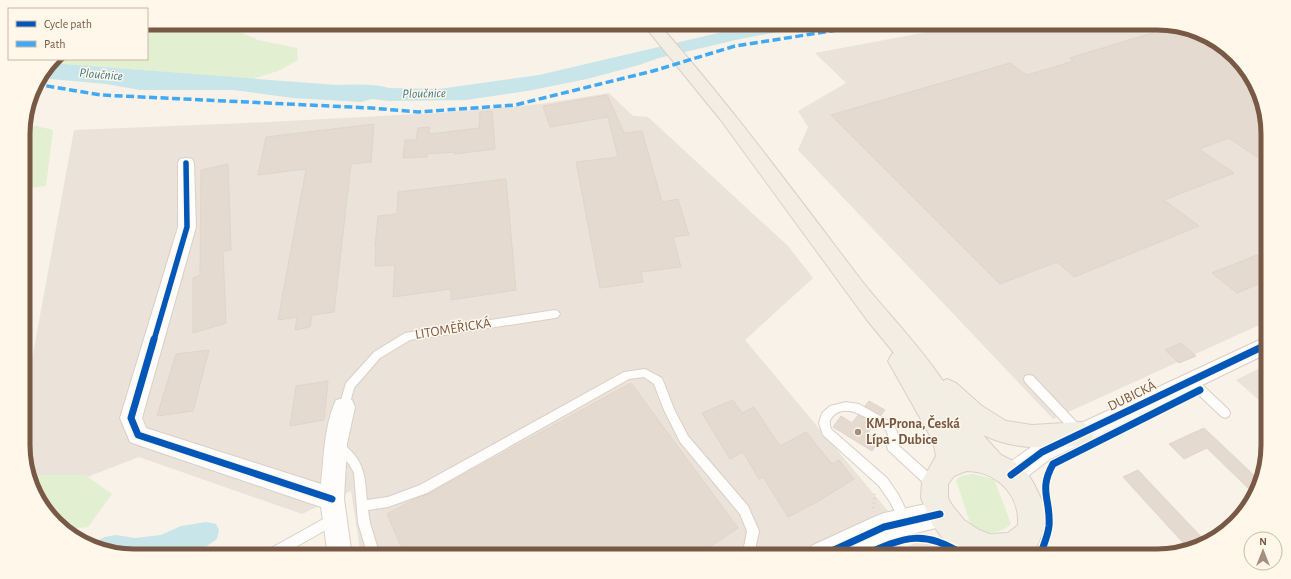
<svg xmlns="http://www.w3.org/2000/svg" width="1291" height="579" font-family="'Alegreya Sans',sans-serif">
	<rect width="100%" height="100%" fill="#f8f2e8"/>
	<path fill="#ebe2d9" d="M1007,23H1157L1199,31L1245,66L1267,119L1268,321L1053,419L798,150L808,127L798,111L846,83L815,53L954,27Z
		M609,93L633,116L648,117L788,246L813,278L745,340L888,511L789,556H361L351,491L302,514L139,457L82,479L31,477L24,460V403L74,130L247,123L438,113L541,104Z
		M1268,364V408L1236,380Z
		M917,542L930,543L941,546L955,556H889Z"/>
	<path fill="#e2efd1" d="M147,23H220L258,40L297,48L298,60L278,71L252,79L51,63L54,59H147Z
		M351,23H399L392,26L363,30L350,25Z
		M24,123L53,130L46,186L23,189Z
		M973,474L994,479L1011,524C999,535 985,534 971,526L956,480L961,476Z
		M30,475H85L112,494L88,527L67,529L46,513Z"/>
	<path fill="#c8e5e9" d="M761,23H850L783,31L740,39L659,58L639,65L587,79L527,91L466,100L389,101L372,99L361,102L293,98L233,90H140L106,84L39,78L51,63L336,85C353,85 372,83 389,88L439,89L539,75Z
		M206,522L216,524L219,530L217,539L193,556H134L91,547L95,542L105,537L116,535L135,538L161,535L181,526Z"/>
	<path fill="#e5dacf" stroke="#e1d5ca" d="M1175,26L1199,31L1245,66L1267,119V153L1257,157L1229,138L1199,149L1234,173L1164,200L1199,226L1074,277L1057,262L1000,284L831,115L1010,63L1027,75L1074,61L1070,58Z
		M607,95L624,133L642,131L662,202L678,199L689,235L673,237L681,267L641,272L643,282L600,288L576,162L618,157L608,117L550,127L543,106Z
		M492,111L495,149L455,154V152L427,154V157L403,158L405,140H416L418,128L430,127L429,134L479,128L480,112Z
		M374,124L371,162L351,164L334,312L312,315L310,327L295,330L297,317L278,320L306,169L258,175L266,137Z
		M228,164L231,250L223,252L226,323L193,333V278L200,275L201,170Z
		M506,179L516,290L451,300V289L393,297L395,265L375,266L376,246H375L378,216L397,214L398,192Z
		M1257,255L1262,259L1267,257L1268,280L1237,293L1212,273Z
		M1181,343L1196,356L1179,363L1165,350Z
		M209,350L193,411L157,416L176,354Z
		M328,381L324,420L290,426L296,386Z
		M631,383L738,528L696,556H405L387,514L415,499L428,494Z
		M733,400L742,413L754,407L780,446L806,432L832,464L839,460L854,479L817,502L788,517L763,477L759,479L743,452L730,459L702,413Z
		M869,401L885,410L881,415L865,406Z
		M858,415L874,424L868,433L876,438L878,443L872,451L833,427L841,416L852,423Z
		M1204,428L1261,482L1260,487L1254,494L1207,448L1184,459L1169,444Z
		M1138,470L1205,541L1187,547L1123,477Z"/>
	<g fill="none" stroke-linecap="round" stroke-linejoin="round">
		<defs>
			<path id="service" d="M555,310L558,311L560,314L558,317L555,318L410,340L380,358L354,388L348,410L344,411L340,410L339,407L346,383L374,352L405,333Z
				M645,369L662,378L674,409L688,436L748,506L759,531L755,550L751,556H737L744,547L747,531L740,514L680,442L664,410L654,384L644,377L629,379L427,493L388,507L368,510L370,523L380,556H368L358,523L354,473L349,464L334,449L333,446L334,443L338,441C342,443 345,445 348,448C365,464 365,478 367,500L388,497L420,485L624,372Z
				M1029,375L1033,376L1083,429L1084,432L1083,435L1079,437L1075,435L1025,382L1024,379L1025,376Z
				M1191,377L1195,378L1229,410L1230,413L1229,416L1225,418L1221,416L1187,384L1186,381L1187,378Z
				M846,402L859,404L894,424L899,438L898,445L937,480L939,484L937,488L933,489L929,488L888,450L887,447L889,438L886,430C872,422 849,402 834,415C829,420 829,423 831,429L887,478L898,494L911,520L909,524L905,526L901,524L890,502L879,486L823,435L819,423L822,413L830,406Z
				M334,513L338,515L340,519L338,523L280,556H262L264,552Z"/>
			<path id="minor" d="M186,158L192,159L194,163L196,227L142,418L146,428L321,484C324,457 324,426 336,400L344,398L352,400L355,407L347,444L344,499L352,556H328L321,507L138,445L130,442L120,418L178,227V163L180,159Z
				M1268,336V353L1050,459L1019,483L1011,486L1003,483L999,475L1003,467L1034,445Z"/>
			<path id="tertiary" d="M940,501L950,505L954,514L950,523L940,527L887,540L853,556H807L811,546L874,517L884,513Z"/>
			<path id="primary" d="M642,23H658C730,105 795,193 861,280C888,314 919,345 943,381L947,379L956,383L982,406L1006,421L1032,425L1081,422L1090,426L1094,434L1090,442C1081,446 1072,446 1062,447C1034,449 1009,447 983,435L1001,455L1015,462L1028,474L1034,484L1043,503L1046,514V524L1038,544L1031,552L1023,556H970L961,552L944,540L932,524L921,498L922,481L936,456L933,441L888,361L892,354L894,353L867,320L720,119ZM966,471C996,471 1020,494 1018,525L1008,533L990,534L979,530L964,520L952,505L948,498V484L954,476Z"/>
		</defs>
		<use href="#service" stroke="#d9cfc6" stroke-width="2"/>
		<use href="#minor" stroke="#d9cfc6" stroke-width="2"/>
		<use href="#tertiary" stroke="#d9cfc6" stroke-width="2"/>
		<use href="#primary" stroke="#dacfc8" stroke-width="2"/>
		<path stroke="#dbd2cb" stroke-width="3" stroke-dasharray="1 3.5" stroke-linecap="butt" d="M873,508L875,494
			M787,556L802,549"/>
		<use href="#service" fill="#fefdfc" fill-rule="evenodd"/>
		<use href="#minor" fill="#fefdfc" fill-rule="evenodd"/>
		<use href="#tertiary" fill="#fefdfc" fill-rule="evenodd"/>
		<use href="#primary" fill="#f3eee4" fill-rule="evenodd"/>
		<path stroke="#3fa9f5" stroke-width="3.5" stroke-dasharray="8 3.5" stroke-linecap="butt" d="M35,84L101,95L371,108L418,112L515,105L653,71L735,46L857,27H909L946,23"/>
		<defs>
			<path id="cycleway-far1" d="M154,340L187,227L186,163"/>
			<path id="cycleway" d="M154,339L131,418L138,435L332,499
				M1011,475L1042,452L1268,344
				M821,556L884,527L940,514
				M862,556C906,536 923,529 966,556
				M1040,556C1043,546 1048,536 1049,526C1051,499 1038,491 1053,464L1200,390"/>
		</defs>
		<use href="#cycleway-far1" stroke="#fff7ea" stroke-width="8"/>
		<use href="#cycleway" stroke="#fff7ea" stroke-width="10"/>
		<use href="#cycleway-far1" stroke="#0057b8" stroke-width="5.5"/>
		<use href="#cycleway" stroke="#0057b8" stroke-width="7"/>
	</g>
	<circle fill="#a58f7f" stroke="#fff7ea" stroke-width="1.5" cx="858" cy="432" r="4"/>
	<g text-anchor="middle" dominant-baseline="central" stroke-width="3" stroke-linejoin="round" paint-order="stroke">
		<g font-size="13" font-style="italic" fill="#3b7786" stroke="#fff7ea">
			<text transform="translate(101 75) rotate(5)">Ploučnice</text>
			<text transform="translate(424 94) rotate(-1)">Ploučnice</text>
		</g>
		<g font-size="14" fill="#785946" stroke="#fff7ea">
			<text transform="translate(453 329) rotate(-9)">LITOMĚŘICKÁ</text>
			<text transform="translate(1132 396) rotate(-26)">DUBICKÁ</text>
		</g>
		<g font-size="14" font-weight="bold" fill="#785946" stroke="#fff7ea" text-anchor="start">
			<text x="866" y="424">KM-Prona, Česká<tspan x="866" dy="16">Lípa - Dubice</tspan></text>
		</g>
	</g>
	<path d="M0 0H1291V579H0ZM134 30H1157A104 104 0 0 1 1261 134V445A104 104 0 0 1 1157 549H134A104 104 0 0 1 30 445V134A104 104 0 0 1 134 30Z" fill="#fff7ea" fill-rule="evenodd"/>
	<path fill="none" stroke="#785946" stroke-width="5" d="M134 30H1157A104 104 0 0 1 1261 134V445A104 104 0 0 1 1157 549H134A104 104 0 0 1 30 445V134A104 104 0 0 1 134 30Z"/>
	<rect x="8" y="8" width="140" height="52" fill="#fff7ea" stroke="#c9b8a8"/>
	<rect x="16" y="21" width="20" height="6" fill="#0057b8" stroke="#c9b8a8"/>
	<text x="44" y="28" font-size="12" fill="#785946">Cycle path</text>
	<rect x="16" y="41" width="20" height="6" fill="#3fa9f5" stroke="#c9b8a8"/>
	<text x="44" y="48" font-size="12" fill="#785946">Path</text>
	<g transform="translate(1263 551)"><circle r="19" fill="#fff7ea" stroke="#c9b8a8"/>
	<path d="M0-3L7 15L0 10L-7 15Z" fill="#a58f7f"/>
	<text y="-6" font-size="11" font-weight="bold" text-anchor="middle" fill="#785946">N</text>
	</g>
</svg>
